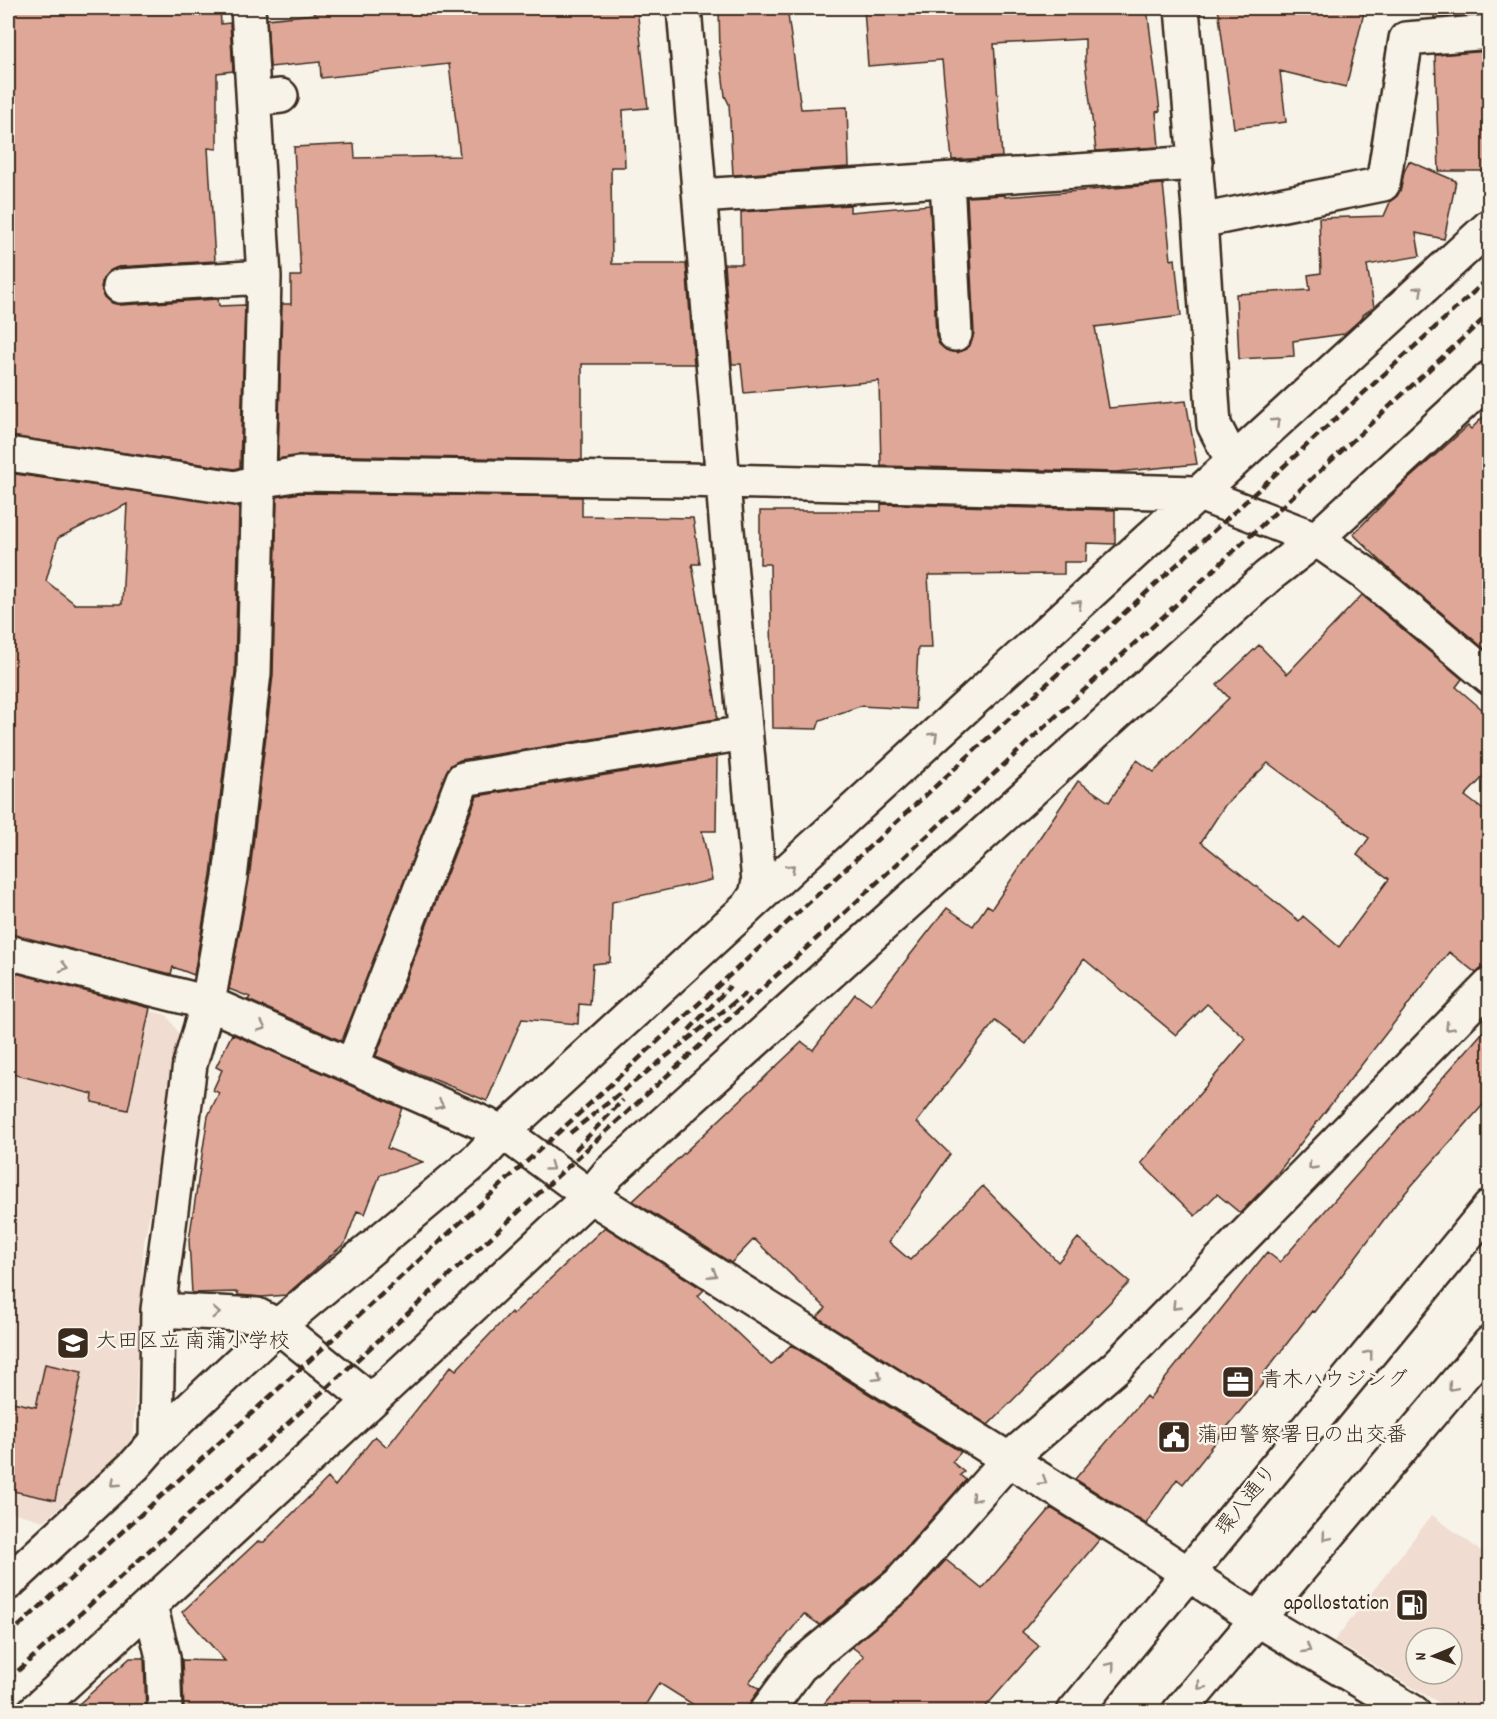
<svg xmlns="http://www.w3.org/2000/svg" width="1497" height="1719" font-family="Dekko,'Klee One',sans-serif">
	<rect width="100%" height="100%" fill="#f7f3e8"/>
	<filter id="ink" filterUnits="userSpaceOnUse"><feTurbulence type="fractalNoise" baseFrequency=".0167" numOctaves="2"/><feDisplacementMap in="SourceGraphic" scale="12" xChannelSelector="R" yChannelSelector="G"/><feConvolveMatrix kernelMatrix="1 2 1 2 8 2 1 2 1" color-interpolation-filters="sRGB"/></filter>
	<g filter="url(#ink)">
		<path fill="#f0dcd0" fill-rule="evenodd" d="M8,977L167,1015L184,1042L144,1242L133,1444L44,1521L8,1511Z
			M1432,1515L1489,1557V1711H1453L1334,1641ZM1416,1638H1452V1674H1416Z"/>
		<path fill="#dfa797" stroke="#3b2a1e" stroke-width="1.5" fill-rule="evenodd" d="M8,8H220L221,24L230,23L233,71L217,73V149L208,148L215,261L118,267L109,271L104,277L101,287L105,297L112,303L121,305L218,299L219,306L245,305L240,467L235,469L8,436V282H14L11,190H8Z
			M314,8H637L648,108L623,110L625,167H611L612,264H686L694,364H582V460L299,455L278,459L282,304H291V276H301L294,147L354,144L355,158L460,156L449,64L321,78L320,62L270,67L267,19L315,14Z
			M719,8H787L801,109L847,107L849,167L733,175L729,104L725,96L720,53Z
			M864,8H1147L1160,111L1156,112L1159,147L1096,151L1085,61V39L994,44L1002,157L952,160L942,60L868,66Z
			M1218,8H1365L1346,87L1280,71L1286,122L1234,128Z
			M1434,8H1490V13L1434,18Z
			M1490,51V171H1439L1435,55Z
			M1409,161L1456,181L1444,239L1416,233L1420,256L1367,265L1374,307L1363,315V317L1344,334L1293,341L1294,356L1239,359L1236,294L1310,290L1308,275L1321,273L1319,218L1384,216L1391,200L1397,196L1401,188L1404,172Z
			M1163,184L1171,260L1175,259L1181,316L1095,327L1109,408L1186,401L1197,464L1116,472L881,466L879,381L744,393L741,364H732L724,264H742L741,212L850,205V212L930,205L936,335L939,344L946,350L957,353L966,349L971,343L974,333L967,197L1005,195V197Z
			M1490,410V648L1487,651L1386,566L1353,534L1403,484L1468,426L1471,429Z
			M8,473L239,506L235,672L211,875L194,975L173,967L171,974L8,934ZM127,504L122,604H75L46,581L58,538Z
			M300,493L582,497V516L693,518L700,564H692L717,709V719L460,760L451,765L446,772L342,1041L248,1000L250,997L229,989L249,880L273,675L277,497Z
			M881,504L1115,510V544L1087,543L1086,562H1064V574L928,575L932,648H918L915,709L860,706L820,720L817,729L773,728L770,564H760V511H881Z
			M1362,595L1462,679L1456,687L1490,716V770L1465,796L1490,815V967H1484L1476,973L1449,952L1273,1179L1240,1213L1217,1194L1195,1216L1141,1163L1246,1039L1207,1004L1176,1035L1084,959L1026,1044L995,1021L917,1122L950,1154L889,1242L910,1260L983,1186L1058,1262L1078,1238L1130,1282L988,1425L817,1317L826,1308L754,1239L731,1263L633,1201L802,1042L813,1050L855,994L871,1005L947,908L973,926L987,905L992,908L1078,781L1109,802L1137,760L1154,772L1229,698L1217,685L1259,645L1287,674ZM1268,763L1369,838L1357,855L1389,879L1339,947L1303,916L1299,921L1201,842L1225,805Z
			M717,757L716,831H702L712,880L612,902L610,962L593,964L590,1005L579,1004L578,1024L522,1019L487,1101L376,1056L477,796Z
			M8,971L150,1008L128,1110L92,1102L93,1094L8,1073Z
			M1490,1024V1097L1398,1201L1314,1312L1312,1311L1261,1377L1265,1381L1210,1448L1211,1449L1183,1484L1177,1479L1146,1524L1075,1479L1146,1396L1149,1399L1267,1252L1280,1262Z
			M232,1034L402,1108L387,1148L423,1162L380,1175L365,1214L357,1211L345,1243L286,1295L262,1297L238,1295V1292L192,1293L189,1240L208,1116L219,1093L213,1090L222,1070L216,1067Z
			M605,1227L704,1290L698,1296L771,1365L791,1345L961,1452L952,1462L964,1472L960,1475L966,1480L886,1570L820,1625L804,1614L749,1682L760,1689L751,1701L748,1712H705L659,1683L641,1712H184L182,1660L225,1661L182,1612L257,1542H264L328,1478L335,1486L375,1436L387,1447L451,1366L456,1370L511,1312L513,1314Z
			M45,1364L82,1372L55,1500L8,1490V1401L36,1407Z
			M1051,1508L1100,1539L1022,1632L1039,1646L981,1712H817L864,1656L852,1647L911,1598L946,1560L982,1589Z
			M130,1658H144L146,1712H70Z"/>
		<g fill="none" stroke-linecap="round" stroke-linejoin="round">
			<defs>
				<path id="minor" d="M1182,8L1200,221L1214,425L1233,462
					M254,99L281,96
					M947,180L955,334
					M700,196L1196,163
					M1200,221L1383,184L1406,39L1490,32
					M120,286L264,277
					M8,454L236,488L259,481L299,474L686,480L1197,493L1316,539L1366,574L1490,678
					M749,906L1490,226
					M8,952L208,1003L503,1132L590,1196L1143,1544L1257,1619L1413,1712
					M352,1066L463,779L745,733
					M158,1310L257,1315L278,1326L371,1401
					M156,1441L158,1310L190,1064L208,1003L230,878L254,673L264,277L248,8
					M8,1583L135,1465L156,1441L278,1326L478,1159L503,1132L748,907L756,895L759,882L726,519L684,8
					M150,1605L163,1657L165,1712
					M34,1712L371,1401L590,1196L609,1173L1267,577L1316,539L1490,378
					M766,1712L800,1666L899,1584L1009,1459L1117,1366L1490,985"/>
				<path id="major" d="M1074,1712L1490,1207
					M1179,1712L1490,1343"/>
			</defs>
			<use href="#minor" stroke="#3b2a1e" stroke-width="38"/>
			<use href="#major" stroke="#3b2a1e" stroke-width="38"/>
			<use href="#minor" stroke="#f7f3e8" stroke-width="33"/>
			<use href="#major" stroke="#f7f3e8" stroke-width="33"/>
			<path stroke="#3b2a1e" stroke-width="4.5" stroke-dasharray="9 4.5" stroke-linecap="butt" d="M689,1030L730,986
				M570,1133L746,993
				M575,1150L623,1100
				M8,1636L474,1210L1490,277
				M8,1680L827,929L1490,313"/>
		</g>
		<defs><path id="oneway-chevron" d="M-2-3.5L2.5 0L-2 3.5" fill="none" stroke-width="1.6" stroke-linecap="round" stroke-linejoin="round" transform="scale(1.5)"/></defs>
		<g stroke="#998e83">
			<use href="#oneway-chevron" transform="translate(1419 290) rotate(-43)"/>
			<use href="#oneway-chevron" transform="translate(1276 422) rotate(-43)"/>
			<use href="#oneway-chevron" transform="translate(1078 604) rotate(-43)"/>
			<use href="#oneway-chevron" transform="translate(934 736) rotate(-43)"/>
			<use href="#oneway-chevron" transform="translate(791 868) rotate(-43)"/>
			<use href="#oneway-chevron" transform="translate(64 967) rotate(14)"/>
			<use href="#oneway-chevron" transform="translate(262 1027) rotate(24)"/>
			<use href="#oneway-chevron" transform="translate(1449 1027) rotate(134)"/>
			<use href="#oneway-chevron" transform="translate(440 1105) rotate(24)"/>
			<use href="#oneway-chevron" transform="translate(1312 1166) rotate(134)"/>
			<use href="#oneway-chevron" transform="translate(550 1167) rotate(36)"/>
			<use href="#oneway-chevron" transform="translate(713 1274) rotate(32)"/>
			<use href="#oneway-chevron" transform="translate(1176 1306) rotate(134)"/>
			<use href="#oneway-chevron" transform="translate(216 1313) rotate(3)"/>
			<use href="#oneway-chevron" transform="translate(1369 1354) rotate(-51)"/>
			<use href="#oneway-chevron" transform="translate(878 1377) rotate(32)"/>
			<use href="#oneway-chevron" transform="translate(1452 1387) rotate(130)"/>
			<use href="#oneway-chevron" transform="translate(1043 1481) rotate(32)"/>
			<use href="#oneway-chevron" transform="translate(115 1483) rotate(137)"/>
			<use href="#oneway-chevron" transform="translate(975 1498) rotate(131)"/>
			<use href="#oneway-chevron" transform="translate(1326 1537) rotate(130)"/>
			<use href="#oneway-chevron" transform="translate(1307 1649) rotate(31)"/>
			<use href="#oneway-chevron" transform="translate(1111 1666) rotate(-51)"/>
			<use href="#oneway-chevron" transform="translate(1201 1686) rotate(130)"/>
		</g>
	</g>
	<defs>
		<symbol id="school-square" viewBox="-11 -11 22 22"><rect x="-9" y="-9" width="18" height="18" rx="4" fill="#3b2a1e" stroke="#f7f3e8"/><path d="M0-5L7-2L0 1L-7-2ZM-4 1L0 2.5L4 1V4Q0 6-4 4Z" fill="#fff"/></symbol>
		<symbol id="office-square" viewBox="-11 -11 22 22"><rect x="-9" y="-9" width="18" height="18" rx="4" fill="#3b2a1e" stroke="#f7f3e8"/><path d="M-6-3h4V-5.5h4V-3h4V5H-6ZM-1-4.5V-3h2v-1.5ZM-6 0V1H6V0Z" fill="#fff"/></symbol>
		<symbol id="civic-square" viewBox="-11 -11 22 22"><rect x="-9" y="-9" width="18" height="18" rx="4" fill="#3b2a1e" stroke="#f7f3e8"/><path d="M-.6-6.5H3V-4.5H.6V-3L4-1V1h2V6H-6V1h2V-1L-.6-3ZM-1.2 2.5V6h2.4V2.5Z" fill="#fff"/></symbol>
		<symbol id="fuel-square" viewBox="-11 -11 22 22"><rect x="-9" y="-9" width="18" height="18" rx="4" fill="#3b2a1e" stroke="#f7f3e8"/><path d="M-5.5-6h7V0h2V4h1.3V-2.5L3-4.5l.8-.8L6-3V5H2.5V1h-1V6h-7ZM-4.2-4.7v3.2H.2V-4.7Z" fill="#fff"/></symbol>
	</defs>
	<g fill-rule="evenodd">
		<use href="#school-square" x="54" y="1324" width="38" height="38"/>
		<use href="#office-square" x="1219" y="1363" width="38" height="38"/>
		<use href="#civic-square" x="1155" y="1418" width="38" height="38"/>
		<use href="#fuel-square" x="1393" y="1586" width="38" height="38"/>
	</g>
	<g text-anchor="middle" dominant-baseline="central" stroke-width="5" stroke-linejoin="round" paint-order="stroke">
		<g font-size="21" fill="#3b2a1e" stroke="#f7f3e8" text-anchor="start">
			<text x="96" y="1343">大田区立 南蒲小学校</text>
			<text x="1261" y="1382">青木ハウジング</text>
			<text x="1197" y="1437">蒲田警察署日の出交番</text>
			<text x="1389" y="1605" text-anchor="end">apollostation</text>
		</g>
		<g font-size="21" fill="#3b2a1e" stroke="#f7f3e8">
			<text transform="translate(1248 1501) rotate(-51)">環八通り</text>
		</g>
	</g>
	<rect width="1497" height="1719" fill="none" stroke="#f7f3e8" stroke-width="30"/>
	<rect x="15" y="15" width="1467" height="1689" fill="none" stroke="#3b2a1e" stroke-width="2" filter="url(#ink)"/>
	<g transform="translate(1434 1656) rotate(268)"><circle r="28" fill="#f7f3e8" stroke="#aca397" stroke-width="1.5"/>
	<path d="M0-4.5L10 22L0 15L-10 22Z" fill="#3b2a1e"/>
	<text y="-9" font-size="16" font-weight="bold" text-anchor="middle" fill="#3b2a1e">N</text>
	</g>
</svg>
